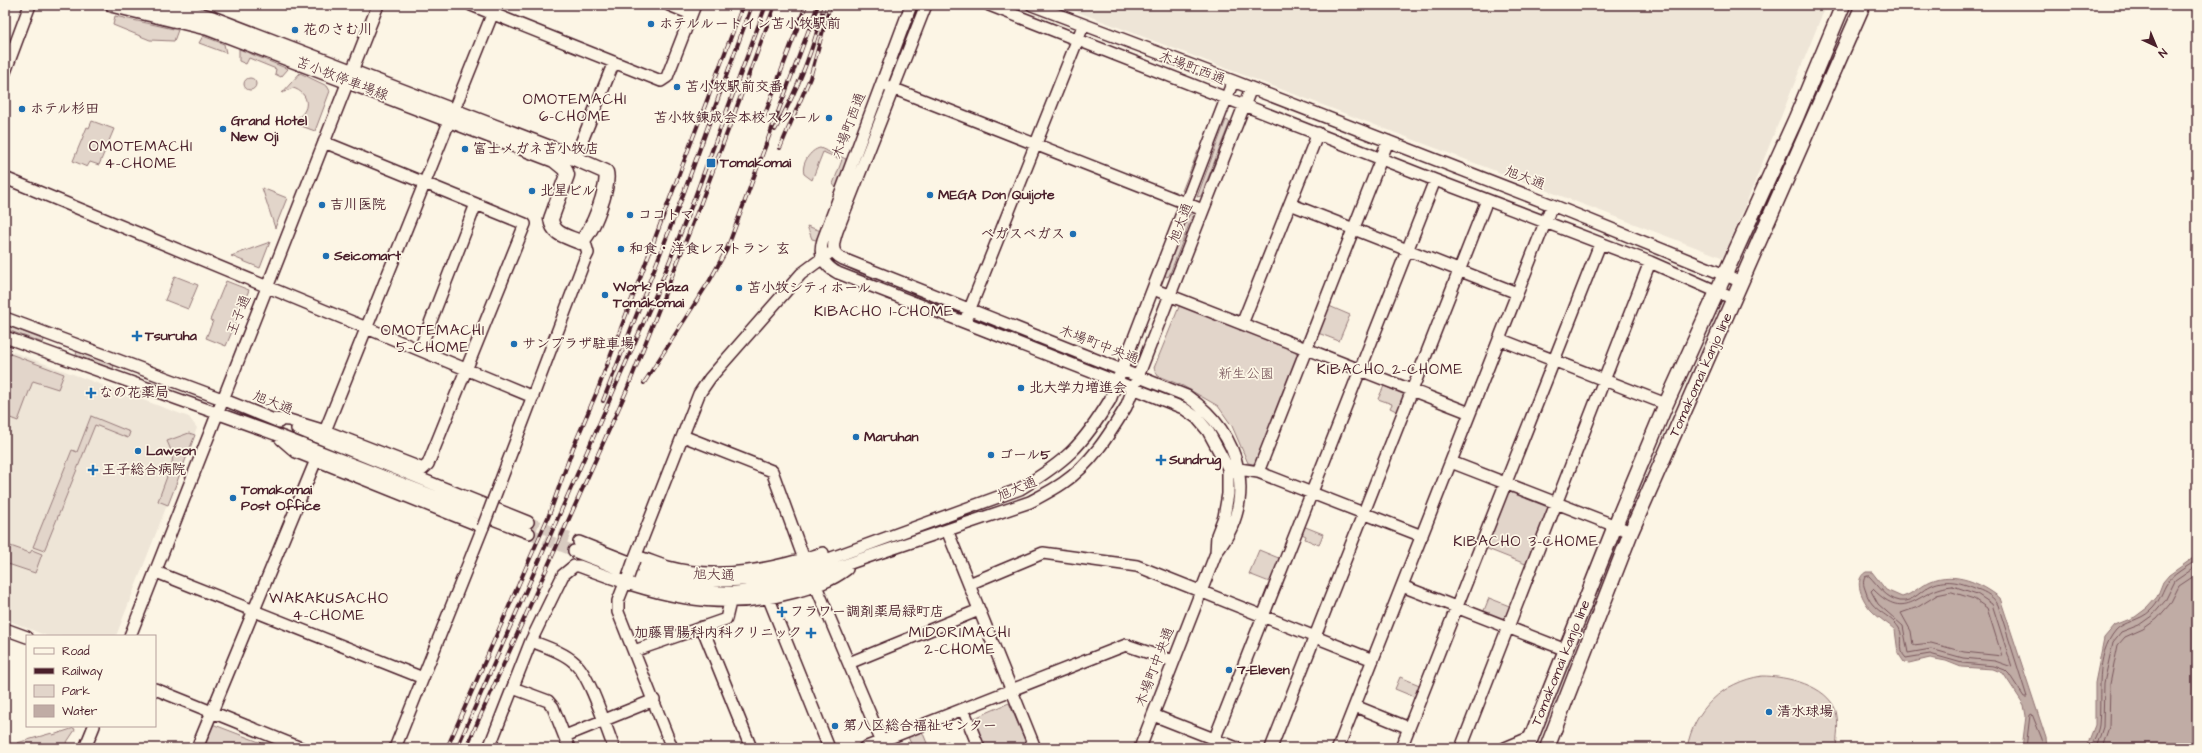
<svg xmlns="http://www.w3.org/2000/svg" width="2202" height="753" font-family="'Architects Daughter','Klee One',sans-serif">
	<rect width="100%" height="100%" fill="#fcf5e5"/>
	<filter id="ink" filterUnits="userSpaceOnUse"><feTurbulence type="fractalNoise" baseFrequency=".025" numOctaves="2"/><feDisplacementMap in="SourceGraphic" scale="8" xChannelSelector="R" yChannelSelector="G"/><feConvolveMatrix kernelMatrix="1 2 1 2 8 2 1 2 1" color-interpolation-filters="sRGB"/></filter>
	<g filter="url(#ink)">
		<path fill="#eee5d7" d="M1060,5H1826L1724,258Z
			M5,349L189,417L197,428L116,636H47L5,619Z"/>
		<path fill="#e2d5ca" stroke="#967a7a" d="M917,5H921L892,78L890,77Z
			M115,16L178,30L174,41L150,40L113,25Z
			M203,36L224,44L226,53L199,43Z
			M239,49L288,69L281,77L275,74L276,69L249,58L246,64L239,61Z
			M300,73L327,86L330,91L315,131L293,123L295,119C311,112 310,93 293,88L282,93Z
			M244 84a6 6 0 1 1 12 0a6 6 0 1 1-12 0Z
			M1226,120L1230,122L1201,196L1197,197Z
			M92,121L114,129L99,165L90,162L87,167L73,161L87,127L89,128Z
			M820,148L846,159V167L837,189L833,184L842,160L823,152L812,180L804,174C801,164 810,150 820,148Z
			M1198,151H1200L1184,191H1182Z
			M262,188L287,198L275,228Z
			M1191,214L1192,217L1169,276L1166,277L1165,274L1188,216Z
			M807,226L821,231L816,240L812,239Z
			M270,242L260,268L231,256Z
			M844,266L953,310L951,313L887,287Z
			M175,276L198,285L188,309L165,300Z
			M226,281L249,290L226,346L206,338L213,321L210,320Z
			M1181,302L1294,347L1298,357L1258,461L1253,464L1248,463L1232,426L1218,406L1183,386L1158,376L1154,368Z
			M1329,306L1350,315L1339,341L1318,333Z
			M984,321L1099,369L1098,371L983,325Z
			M5,325L44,340L43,343L5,329Z
			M77,351L114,365L113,369L76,355Z
			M5,352L64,374L58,389L33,381L18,421L5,416Z
			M1384,386L1405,395L1398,412L1390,408L1392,404L1378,399Z
			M91,416L130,432L128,438L95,425L44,551L33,547L72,450L77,452Z
			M189,433L195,435L168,505L158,501L172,463L173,455L167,441Z
			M1507,491L1550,508L1528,565L1485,548Z
			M1303,526L1323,534L1319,545L1305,539L1306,536L1300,533Z
			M5,544L30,553L32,550L42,554L35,573L5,563Z
			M1259,550L1281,559L1272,583L1249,574Z
			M1489,598L1512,607L1506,622L1483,613Z
			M1762,676C1786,676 1827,685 1836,711C1839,722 1837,737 1836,748H1687C1694,709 1723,682 1762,676Z
			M1400,677L1422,686L1417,698L1395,689Z
			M1009,703L1027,745L1019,748H982L970,720Z
			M212,724L275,748H203Z
			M74,728L75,730L63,748H17V743L52,733L53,735Z
			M922,731L929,748H913L908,737Z
			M948,741L951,748H930Z"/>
		<path fill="#c0aca5" stroke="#917474" d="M2197,553V748H2086L2095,725V683L2104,638L2115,625L2135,617L2147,608L2157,597L2163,582L2169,575L2196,556Z
			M1866,572H1872L1886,590L1902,597C1913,594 1921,585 1931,581C1954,571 1982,583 2000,598L2046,738L2047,748H2022L2026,716L2024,705L2003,673L1993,669L1961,667L1946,661L1930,658L1909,663L1904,662L1898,653L1895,630C1888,623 1878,618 1871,610C1863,601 1852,580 1866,572Z"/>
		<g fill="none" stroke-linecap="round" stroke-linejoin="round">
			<path stroke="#79575c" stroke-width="1" d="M1869,576C1879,586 1885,598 1900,601C1913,603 1922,589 1932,585C1947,578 1963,583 1977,589C1986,592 1994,597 1998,605L2027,697H2024L2009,674L2005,670L1994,666L1962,663L1930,654L1906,658C1897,650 1905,638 1899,628C1889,613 1872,612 1866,592C1864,586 1862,583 1865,577Z
				M1953,586L1977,594L1992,604L2012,667L1995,661L1963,658L1931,649L1908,653L1903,626L1878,604L1871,591L1873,589C1908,625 1917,588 1953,586Z
				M1952,592L1974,599L1987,608L2002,656L1964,652L1931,643L1913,645L1911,631L1901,613L1918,607L1937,595Z
				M2026,748L2030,715L2032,714L2042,739L2043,748
				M2090,748C2093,741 2098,733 2099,725C2102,694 2094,656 2116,630C2123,622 2141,620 2150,611C2159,603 2161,594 2166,585C2172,574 2187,567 2197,560
				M2096,748L2103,727L2104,683L2113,642L2121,632L2139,625L2153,615L2165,601L2175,581L2197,566
				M2102,748L2109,727L2110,684L2118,645L2125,637L2143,629L2157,619L2170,604L2179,586L2197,574"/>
			<path stroke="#d8cac0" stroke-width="11" stroke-dasharray="11 5.5" stroke-linecap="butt" d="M528,522L579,542
				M529,533L574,551"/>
			<defs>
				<path id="minor" d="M471,5L661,81L667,77L695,5
					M669,5L691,14
					M911,5L823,240C818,255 824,266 838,273L1148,394L1183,408L1197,418L1208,431L1228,468V494L1224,517L1217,535L1216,553
					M926,5L837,231C833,243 830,253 843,259L1187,396C1242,435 1258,498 1216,553L1140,748
					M989,5L1435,180L1650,262L1734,299
					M1032,5L1233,81
					M5,72L30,5
					M887,86L1203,210
					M575,158L614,62
					M5,178L533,397
					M1290,204L1517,293
					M1153,289L1470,413
					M967,316L1083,26
					M5,318L222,399L279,422
					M1242,324L1318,133
					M5,337L275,434L529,533
					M1499,339L1666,404
					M420,349L476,204
					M272,419L289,420L325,431L423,469L428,464L525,224L324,142
					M297,429L528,522
					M325,431L496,5
					M683,436L772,471L804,559
					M316,460L483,527L395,748
					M1451,462L1631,532
					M1233,468L1258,472L1422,536
					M1258,472L1388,141
					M494,498L585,259L588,253L584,239
					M947,530L1035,748
					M579,542L660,574L702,582L765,579L804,568L1020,489C1066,461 1082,446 1110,400L1233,81L1552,205L1742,282
					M574,551C613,566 655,586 697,591C760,599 820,573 879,553C929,536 980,519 1030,502C1041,496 1053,490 1063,483C1091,464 1109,435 1126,407L1251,88
					M636,556C647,559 657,564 668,567C719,581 774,569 823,553
					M634,560L699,394L710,378L801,274L828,254
					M156,572L423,678
					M627,578L618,601V612L672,748
					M969,584L1043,553L1137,566L1373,660
					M816,586L884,747
					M1402,586L1566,650
					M769,599L829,748
					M702,627L751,748
					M5,629L27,637
					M130,636L378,5
					M531,641C546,647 563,652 575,663C590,676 606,728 614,748
					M634,651L726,619L730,602
					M849,663L979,610
					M513,688L548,701L553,707L569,748
					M155,689L301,748
					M1355,706L1409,728
					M963,709L979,748
					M1153,715L1237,748
					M565,736L654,700
					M85,748L94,726
					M197,748L316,460L296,452L281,439
					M489,748L531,641L563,575L574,566H579C653,594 716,614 795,592C813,587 832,581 847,569
					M864,748L1126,645L1173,661
					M1211,748L1435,180
					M1271,748L1487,200
					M1338,748L1552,205
					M1401,748L1600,244
					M1461,748L1650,262
					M1505,748L1531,737"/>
				<path id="major" d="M113,5L208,28L554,160L565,169L567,175L551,219C553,235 566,236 580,242C592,235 610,185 606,172L558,151L211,18L163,5
					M1527,748L1615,526L1666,404L1796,118L1843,5
					M1547,748L1631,532L1863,5"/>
			</defs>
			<use href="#minor" stroke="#4a1f2b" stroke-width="14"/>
			<use href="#major" stroke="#4a1f2b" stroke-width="17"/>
			<use href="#minor" stroke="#fcf5e5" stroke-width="11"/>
			<use href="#major" stroke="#fcf5e5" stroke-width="14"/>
			<defs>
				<path id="rail" d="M764,117L806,5
					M775,130C797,91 814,49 824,5
					M780,148L810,78L830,5
					M644,383L710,280L727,249L818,5
					M603,401L683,195L752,5
					M447,748L549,515L573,448L598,389L743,5
					M457,748L660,285L693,202L766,5
					M466,748L626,392L700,205L775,5"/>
			</defs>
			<use href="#rail" stroke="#4a1f2b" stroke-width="4"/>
			<use href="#rail" stroke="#fcf5e5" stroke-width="2.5" stroke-dasharray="8" stroke-linecap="butt"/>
			<defs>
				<path id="minor-bridge" d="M483,527L494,498
					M628,577L634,560"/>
			</defs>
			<use href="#minor-bridge" stroke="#4a1f2b" stroke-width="14" stroke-linecap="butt"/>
			<use href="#minor-bridge" stroke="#fcf5e5" stroke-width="11"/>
		</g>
	</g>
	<g fill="#1f6fb2" stroke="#fcf5e5" stroke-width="1.5">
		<circle cx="651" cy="24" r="4"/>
		<circle cx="295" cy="30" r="4"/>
		<circle cx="677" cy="87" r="4"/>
		<circle cx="22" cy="109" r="4"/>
		<circle cx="829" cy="118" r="4"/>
		<circle cx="223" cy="129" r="4"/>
		<circle cx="465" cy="149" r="4"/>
		<rect x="706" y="158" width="10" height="10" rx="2"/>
		<circle cx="532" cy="191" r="4"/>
		<circle cx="930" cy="195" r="4"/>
		<circle cx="322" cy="205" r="4"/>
		<circle cx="630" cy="215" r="4"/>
		<circle cx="1073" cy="234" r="4"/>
		<circle cx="621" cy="249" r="4"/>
		<circle cx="326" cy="256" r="4"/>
		<circle cx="739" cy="288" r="4"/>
		<circle cx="605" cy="295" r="4"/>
		<path d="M135 330h4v4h4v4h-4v4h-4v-4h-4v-4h4z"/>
		<circle cx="514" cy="344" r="4"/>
		<circle cx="1021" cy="388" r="4"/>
		<path d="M89 387h4v4h4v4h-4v4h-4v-4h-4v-4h4z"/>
		<circle cx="856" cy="437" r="4"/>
		<circle cx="138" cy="451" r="4"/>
		<circle cx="991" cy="455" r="4"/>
		<path d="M1159 454h4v4h4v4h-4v4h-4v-4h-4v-4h4z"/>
		<path d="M91 464h4v4h4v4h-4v4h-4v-4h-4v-4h4z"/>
		<circle cx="233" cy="498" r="4"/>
		<path d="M780 606h4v4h4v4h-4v4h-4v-4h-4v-4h4z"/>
		<path d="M809 627h4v4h4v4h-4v4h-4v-4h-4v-4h4z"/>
		<circle cx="1229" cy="670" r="4"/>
		<circle cx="1769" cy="712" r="4"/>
		<circle cx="835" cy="726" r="4"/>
	</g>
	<g text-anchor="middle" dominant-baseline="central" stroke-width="3.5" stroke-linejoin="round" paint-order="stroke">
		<g font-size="14" font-weight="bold" fill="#4a1f2b" stroke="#fcf5e5" text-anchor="start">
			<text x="659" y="24">ホテルルートイン苫小牧駅前</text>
			<text x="303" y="30">花のさむ川</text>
			<text x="685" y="87">苫小牧駅前交番</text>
			<text x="30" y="109">ホテル杉田</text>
			<text x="821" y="118" text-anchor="end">苫小牧錬成会本校スクール</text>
			<text x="231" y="121">Grand Hotel<tspan x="231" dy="16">New Oji</tspan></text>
			<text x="473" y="149">富士メガネ苫小牧店</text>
			<text x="720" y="163">Tomakomai</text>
			<text x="540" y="191">北星ビル</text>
			<text x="938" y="195">MEGA Don Quijote</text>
			<text x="330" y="205">吉川医院</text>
			<text x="638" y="215">ココトマ</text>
			<text x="1065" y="234" text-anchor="end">ベガスベガス</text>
			<text x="629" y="249">和食・洋食レストラン 玄</text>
			<text x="334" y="256">Seicomart</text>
			<text x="613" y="287">Work Plaza<tspan x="613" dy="16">Tomakomai</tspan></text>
			<text x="747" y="288">苫小牧シティホール</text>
			<text x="145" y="336">Tsuruha</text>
			<text x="522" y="344">サンプラザ駐車場</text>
			<text x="1029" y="388">北大学力増進会</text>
			<text x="99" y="393">なの花薬局</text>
			<text x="864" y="437">Maruhan</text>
			<text x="146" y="451">Lawson</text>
			<text x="999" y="455">ゴール5</text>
			<text x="1169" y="460">Sundrug</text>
			<text x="102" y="470">王子総合病院</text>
			<text x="241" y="490">Tomakomai<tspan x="241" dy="16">Post Office</tspan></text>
			<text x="790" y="612">フラワー調剤薬局緑町店</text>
			<text x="802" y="633" text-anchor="end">加藤胃腸科内科クリニック</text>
			<text x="1237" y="670">7-Eleven</text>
			<text x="1777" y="712">清水球場</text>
			<text x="843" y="726">第八区総合福祉センター</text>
		</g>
		<g font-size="14" fill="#4a1f2b" stroke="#fcf5e5">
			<text transform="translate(1192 68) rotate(21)">木場町西通</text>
			<text transform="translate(342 79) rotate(21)">苫小牧停車場線</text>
			<text transform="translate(849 126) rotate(-69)">木場町西通</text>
			<text transform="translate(1525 178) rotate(21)">旭大通</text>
			<text transform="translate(1181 223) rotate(-69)">旭大通</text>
			<text transform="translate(239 315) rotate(-68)">王子通</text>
			<text transform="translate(1099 345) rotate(21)">木場町中央通</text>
			<text transform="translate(1701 375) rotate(-66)">Tomakomai kanjo line</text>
			<text transform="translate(273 403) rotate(22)">旭大通</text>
			<text transform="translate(1017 489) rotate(-23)">旭大通</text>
			<text transform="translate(714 575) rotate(2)">旭大通</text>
			<text transform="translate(1561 663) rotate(-68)">Tomakomai kanjo line</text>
			<text transform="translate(1155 667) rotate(-69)">木場町中央通</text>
		</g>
		<g font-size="14" fill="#704c53" stroke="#fcf5e5">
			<text x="1246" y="374">新生公園</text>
		</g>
		<g font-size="15" letter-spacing="1" fill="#4a1f2b" stroke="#fcf5e5">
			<text x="575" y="99">OMOTEMACHI<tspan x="575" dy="17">6-CHOME</tspan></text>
			<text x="141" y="146">OMOTEMACHI<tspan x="141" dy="17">4-CHOME</tspan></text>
			<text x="884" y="311">KIBACHO 1-CHOME</text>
			<text x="433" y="330">OMOTEMACHI<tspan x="433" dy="17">5-CHOME</tspan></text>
			<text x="1390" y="369">KIBACHO 2-CHOME</text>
			<text x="1526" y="541">KIBACHO 3-CHOME</text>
			<text x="329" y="598">WAKAKUSACHO<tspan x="329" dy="17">4-CHOME</tspan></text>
			<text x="960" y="632">MIDORIMACHI<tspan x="960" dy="17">2-CHOME</tspan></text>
		</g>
	</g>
	<rect width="2202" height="753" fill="none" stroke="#fcf5e5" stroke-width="20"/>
	<rect x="10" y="10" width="2182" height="733" fill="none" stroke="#4a1f2b" stroke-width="1.5" filter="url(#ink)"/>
	<rect x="26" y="635" width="130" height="92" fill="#fcf5e5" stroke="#b59f9b"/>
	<rect x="34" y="648" width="20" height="6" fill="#fcf5e5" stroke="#b59f9b"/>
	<text x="62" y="655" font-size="12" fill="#4a1f2b">Road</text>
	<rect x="34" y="668" width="20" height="6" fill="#4a1f2b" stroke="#b59f9b"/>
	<text x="62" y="675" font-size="12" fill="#4a1f2b">Railway</text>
	<rect x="34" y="685" width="20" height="12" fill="#e2d5ca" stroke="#b59f9b"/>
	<text x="62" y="695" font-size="12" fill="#4a1f2b">Park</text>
	<rect x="34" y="705" width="20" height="12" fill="#c0aca5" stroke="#b59f9b"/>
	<text x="62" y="715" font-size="12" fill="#4a1f2b">Water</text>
	<g transform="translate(2156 46) rotate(136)" stroke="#fcf5e5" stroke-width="3" paint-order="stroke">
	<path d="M0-3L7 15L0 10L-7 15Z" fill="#4a1f2b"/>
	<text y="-6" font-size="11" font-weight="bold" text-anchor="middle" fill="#4a1f2b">N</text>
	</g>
</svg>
